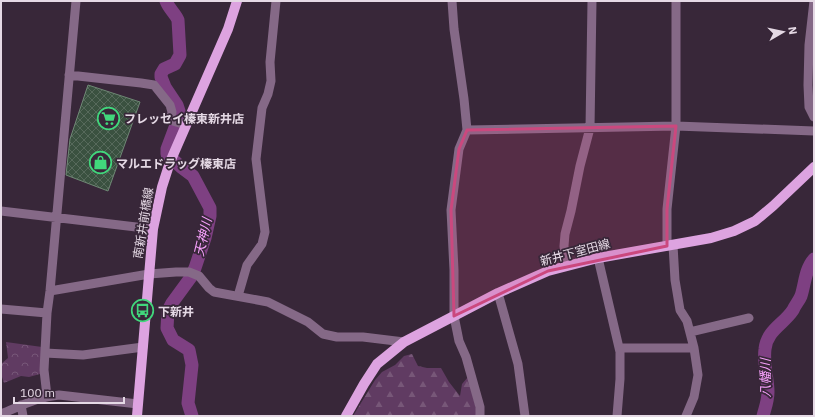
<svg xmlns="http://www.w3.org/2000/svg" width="815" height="417" font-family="'IBM Plex Sans','Noto Sans JP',sans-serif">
	<defs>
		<pattern id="forest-firs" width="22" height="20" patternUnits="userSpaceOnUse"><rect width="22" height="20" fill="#603b62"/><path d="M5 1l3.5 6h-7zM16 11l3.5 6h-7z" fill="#775778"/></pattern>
		<pattern id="park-crowns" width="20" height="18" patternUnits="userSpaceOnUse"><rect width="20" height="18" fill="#603b62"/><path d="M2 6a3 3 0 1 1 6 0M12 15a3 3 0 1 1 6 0" fill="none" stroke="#775778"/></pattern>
		<pattern id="building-cross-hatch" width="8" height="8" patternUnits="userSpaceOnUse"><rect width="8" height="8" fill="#3a5140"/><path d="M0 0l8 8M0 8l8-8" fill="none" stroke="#56695b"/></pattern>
	</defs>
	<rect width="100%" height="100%" fill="#382739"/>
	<path fill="url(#forest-firs)" d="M412,354L418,366L427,368H441L449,382L460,396L462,384L468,377L478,416H353L375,380L382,372L395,365L404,356Z"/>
	<path fill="url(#park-crowns)" d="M6,342L42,347L40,374L29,377L21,376L4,383L2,377L1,376V364L8,358Z"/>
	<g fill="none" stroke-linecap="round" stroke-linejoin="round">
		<path stroke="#7e4082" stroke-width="13" d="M166,1C169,9 175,13 178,20L180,55L175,64L164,69L161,74V77L165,87L177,105L179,111V117L167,149V154L181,167L193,176L210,208V216L205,238L195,268L191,277L172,303L168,311L167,328L173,340L189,350L192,365L188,403L192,416
			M763,416C765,408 768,401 768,392C768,378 763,364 765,349C767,330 784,324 793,310C795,305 799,301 801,296C805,284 805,269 814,259"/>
	</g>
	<path fill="url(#building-cross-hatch)" stroke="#6e8774" d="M88,85L140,102L108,191L66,175L70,139Z"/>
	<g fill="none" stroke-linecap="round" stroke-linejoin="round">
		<path stroke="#856987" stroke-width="9" d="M452,1L454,29L464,99L467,130L459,149L451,210L454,270V316L459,341L466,357L480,407V416
			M814,1L809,45L808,85L809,107L814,117
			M69,75L141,83L154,85L170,105L172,112L171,117L173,121L186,125
			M467,130L676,126L814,131
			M1,211L153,229
			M673,245L675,280L680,310L687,321L694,348L698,375L694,397L686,416
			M667,246V209L676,126V1
			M598,258L620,352V379L617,416
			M568,265L565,256L564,246L565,234L571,211L580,166L590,128L592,1
			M50,291L149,274L176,272H189L199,276L209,288L214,292L268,302L308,322L323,334L337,337H363L404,342
			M498,293L518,364L525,416
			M238,296L247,265L262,244L265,232L256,159L262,108L268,94L271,81L270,62L276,1
			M1,309L47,313
			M690,332L749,318
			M619,348H694
			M45,353L83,355L143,347
			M47,396L44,370L47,313L50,291L76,1
			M21,405L23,416
			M1,414C21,406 37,397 59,395L138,404"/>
		<path stroke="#dda3e0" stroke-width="10" d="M137,416L153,229L162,187L170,162L228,29L237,1
			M346,416L364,384L377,364L404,342L498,293L548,271L598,258L711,238L734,231L755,221L773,206L814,167"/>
	</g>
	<path fill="#cb487e" fill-opacity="0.2" stroke="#cb487e" stroke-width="3" stroke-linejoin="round" d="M676,126L667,209V246L548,271L454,316L451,210L459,149L467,130Z"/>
	<defs>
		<symbol id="supermarket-ring" viewBox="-11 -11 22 22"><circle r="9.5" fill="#382739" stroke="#41d77c" stroke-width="1.5"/><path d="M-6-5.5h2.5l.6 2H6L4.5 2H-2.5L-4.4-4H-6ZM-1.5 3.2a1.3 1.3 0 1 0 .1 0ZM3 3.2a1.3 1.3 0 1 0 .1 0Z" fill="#41d77c"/></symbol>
		<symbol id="shop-ring" viewBox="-11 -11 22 22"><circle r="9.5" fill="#382739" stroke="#41d77c" stroke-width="1.5"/><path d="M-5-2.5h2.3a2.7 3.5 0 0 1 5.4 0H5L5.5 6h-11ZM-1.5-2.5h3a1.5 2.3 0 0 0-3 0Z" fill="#41d77c"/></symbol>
		<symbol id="bus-ring" viewBox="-11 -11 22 22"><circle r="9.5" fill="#382739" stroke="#41d77c" stroke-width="1.5"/><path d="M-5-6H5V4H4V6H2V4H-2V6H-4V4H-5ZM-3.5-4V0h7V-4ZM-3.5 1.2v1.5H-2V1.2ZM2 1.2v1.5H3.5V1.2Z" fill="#41d77c"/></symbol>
	</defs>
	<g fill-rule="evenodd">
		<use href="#supermarket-ring" x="96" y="106" width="25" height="25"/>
		<use href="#shop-ring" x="88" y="150" width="25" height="25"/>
		<use href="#bus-ring" x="130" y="298" width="25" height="25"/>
	</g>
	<g text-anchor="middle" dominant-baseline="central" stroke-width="3.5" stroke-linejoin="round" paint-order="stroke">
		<g font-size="12" font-weight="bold" fill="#e5d9e5" stroke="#382739" text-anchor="start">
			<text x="124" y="118">フレッセイ榛東新井店</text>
			<text x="116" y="163">マルエドラッグ榛東店</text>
			<text x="158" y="311">下新井</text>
		</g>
		<g font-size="12" fill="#e5d9e5" stroke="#382739">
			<text transform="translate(143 223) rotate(-81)">南新井前橋線</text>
			<text transform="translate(575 252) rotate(-15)">新井下室田線</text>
		</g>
		<g font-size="13" font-style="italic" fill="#f8a2fd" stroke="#382739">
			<text transform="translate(203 237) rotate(-77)">天神川</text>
			<text transform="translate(765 378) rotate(-90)">八幡川</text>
		</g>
	</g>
	<rect width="815" height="417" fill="none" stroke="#e5d9e5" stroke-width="4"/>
	<g transform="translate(783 32) rotate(81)" stroke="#382739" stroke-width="3" paint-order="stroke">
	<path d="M0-3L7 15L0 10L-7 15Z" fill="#e5d9e5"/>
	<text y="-6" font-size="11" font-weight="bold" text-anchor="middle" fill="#e5d9e5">N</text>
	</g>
	<path d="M14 397v6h110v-6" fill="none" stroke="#e5d9e5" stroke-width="2"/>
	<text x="20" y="397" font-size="12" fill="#e5d9e5" stroke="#382739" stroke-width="3" paint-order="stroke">100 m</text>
</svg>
